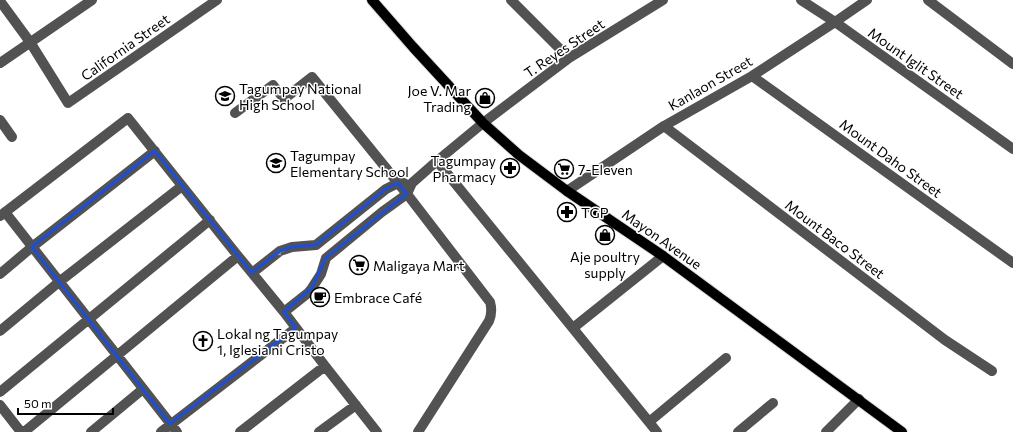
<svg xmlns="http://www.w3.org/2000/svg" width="1013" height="432" font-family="Commissioner,sans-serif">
	<rect width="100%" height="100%" fill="#fff"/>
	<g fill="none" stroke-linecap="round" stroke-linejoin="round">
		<defs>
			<path id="major" d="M372,0L413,47L483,123L519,155L567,191L663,256L902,432"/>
		</defs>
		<use href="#major" stroke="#dbdbdb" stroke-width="12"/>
		<path stroke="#525252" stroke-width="10" d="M511,0L569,58
			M801,0L835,22L1013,149
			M928,0L1013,64
			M0,1L30,42L68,103L217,0
			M0,63L92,0
			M752,76L1013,263
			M235,113L273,85L284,99L312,77L407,194L490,302C492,309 492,314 489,321L418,432
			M0,120L12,137
			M664,126L945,340L992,371
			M437,161L649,422L657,432
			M567,191L664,126L752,76L835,22L867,0
			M5,212L177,432
			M0,216L128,118L238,256L284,312L325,366L377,432
			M252,273L280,251L292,247L316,245L386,189L398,183H404
			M0,274L32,247L155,151
			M284,312L308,293L312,288L321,274L326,258L382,212L407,194L412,183L437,161L483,123L569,58L663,0
			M573,328L663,256
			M0,331L59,282L182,186
			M0,392L210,220
			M0,405L21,432
			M649,422L726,358
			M24,432L238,256
			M91,432L143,389
			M161,432L296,328
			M240,432L325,366
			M319,432L356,405
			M738,432L773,403
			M826,432L859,399"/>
		<use href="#major" stroke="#000" stroke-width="10"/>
	</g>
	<defs><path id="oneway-solid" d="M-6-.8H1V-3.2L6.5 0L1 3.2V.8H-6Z"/></defs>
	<use fill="#979797" href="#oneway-solid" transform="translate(281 252) rotate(153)"/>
	<path fill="none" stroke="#1d4ed8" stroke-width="3" stroke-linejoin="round" d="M155,151L252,273L280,251L292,247L316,245L386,189L398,183L407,194L326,258L312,288L284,312L296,328L170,424L32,247Z"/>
	<defs>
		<symbol id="school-ring" viewBox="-11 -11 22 22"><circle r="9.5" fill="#fff" stroke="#000" stroke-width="1.5"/><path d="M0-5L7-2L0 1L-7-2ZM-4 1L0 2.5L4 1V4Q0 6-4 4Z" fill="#000"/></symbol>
		<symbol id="shop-ring" viewBox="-11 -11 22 22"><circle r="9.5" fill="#fff" stroke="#000" stroke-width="1.5"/><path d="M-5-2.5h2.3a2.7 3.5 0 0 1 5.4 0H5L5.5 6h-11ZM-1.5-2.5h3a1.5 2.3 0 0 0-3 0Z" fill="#000"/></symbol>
		<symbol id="pharmacy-ring" viewBox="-11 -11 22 22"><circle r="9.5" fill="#fff" stroke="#000" stroke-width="1.5"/><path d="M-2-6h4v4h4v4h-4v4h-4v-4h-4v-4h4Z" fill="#000"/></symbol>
		<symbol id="supermarket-ring" viewBox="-11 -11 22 22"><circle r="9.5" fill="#fff" stroke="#000" stroke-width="1.5"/><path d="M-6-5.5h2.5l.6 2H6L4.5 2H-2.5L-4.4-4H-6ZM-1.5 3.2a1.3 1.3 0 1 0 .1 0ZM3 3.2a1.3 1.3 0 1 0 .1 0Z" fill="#000"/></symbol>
		<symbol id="cafe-ring" viewBox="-11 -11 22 22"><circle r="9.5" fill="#fff" stroke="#000" stroke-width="1.5"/><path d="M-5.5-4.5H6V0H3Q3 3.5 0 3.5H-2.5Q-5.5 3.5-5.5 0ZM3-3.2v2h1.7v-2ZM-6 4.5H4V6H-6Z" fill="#000"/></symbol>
		<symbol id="church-ring" viewBox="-11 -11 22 22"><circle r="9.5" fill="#fff" stroke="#000" stroke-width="1.5"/><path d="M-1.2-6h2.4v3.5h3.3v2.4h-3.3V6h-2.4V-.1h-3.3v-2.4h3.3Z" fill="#000"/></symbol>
	</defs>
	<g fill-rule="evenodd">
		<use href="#school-ring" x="214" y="85" width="22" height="22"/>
		<use href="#shop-ring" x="474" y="87" width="22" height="22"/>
		<use href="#school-ring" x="265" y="152" width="22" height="22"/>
		<use href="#pharmacy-ring" x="499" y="157" width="22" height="22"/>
		<use href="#supermarket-ring" x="553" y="158" width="22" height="22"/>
		<use href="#pharmacy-ring" x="556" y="201" width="22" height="22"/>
		<use href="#shop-ring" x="594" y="224" width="22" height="22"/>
		<use href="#supermarket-ring" x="348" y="254" width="22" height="22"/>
		<use href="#cafe-ring" x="309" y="286" width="22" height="22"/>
		<use href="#church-ring" x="192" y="330" width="22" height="22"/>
	</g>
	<g text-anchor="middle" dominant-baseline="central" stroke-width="3" stroke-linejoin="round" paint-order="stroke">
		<g font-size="14" fill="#000" stroke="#fff">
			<text transform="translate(125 47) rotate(-35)">California Street</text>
			<text transform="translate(564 48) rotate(-34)">T. Reyes Street</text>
			<text transform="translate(916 63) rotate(35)">Mount Iglit Street</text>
			<text transform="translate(710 83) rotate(-30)">Kanlaon Street</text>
			<text transform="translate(891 158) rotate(36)">Mount Daho Street</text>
			<text transform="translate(662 239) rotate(35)">Mayon Avenue</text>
			<text transform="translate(835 239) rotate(37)">Mount Baco Street</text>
		</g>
		<g font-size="14" fill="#000" stroke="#fff" text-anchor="start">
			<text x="239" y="88">Tagumpay National<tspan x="239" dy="16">High School</tspan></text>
			<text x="471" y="90" text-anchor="end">Joe V. Mar<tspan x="471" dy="16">Trading</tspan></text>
			<text x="290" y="155">Tagumpay<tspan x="290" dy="16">Elementary School</tspan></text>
			<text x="496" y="160" text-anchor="end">Tagumpay<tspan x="496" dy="16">Pharmacy</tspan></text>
			<text x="578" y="169">7-Eleven</text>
			<text x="581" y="212">TGP</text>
			<text x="605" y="256" text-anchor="middle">Aje poultry<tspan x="605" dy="16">supply</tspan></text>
			<text x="373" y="265">Maligaya Mart</text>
			<text x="334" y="297">Embrace Café</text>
			<text x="217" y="333">Lokal ng Tagumpay<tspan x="217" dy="16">1, Iglesia ni Cristo</tspan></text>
		</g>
	</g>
	<path d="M18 408v6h95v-6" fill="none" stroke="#000000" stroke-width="2"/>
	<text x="24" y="408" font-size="12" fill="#000000" stroke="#ffffff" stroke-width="3" paint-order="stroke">50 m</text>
</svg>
